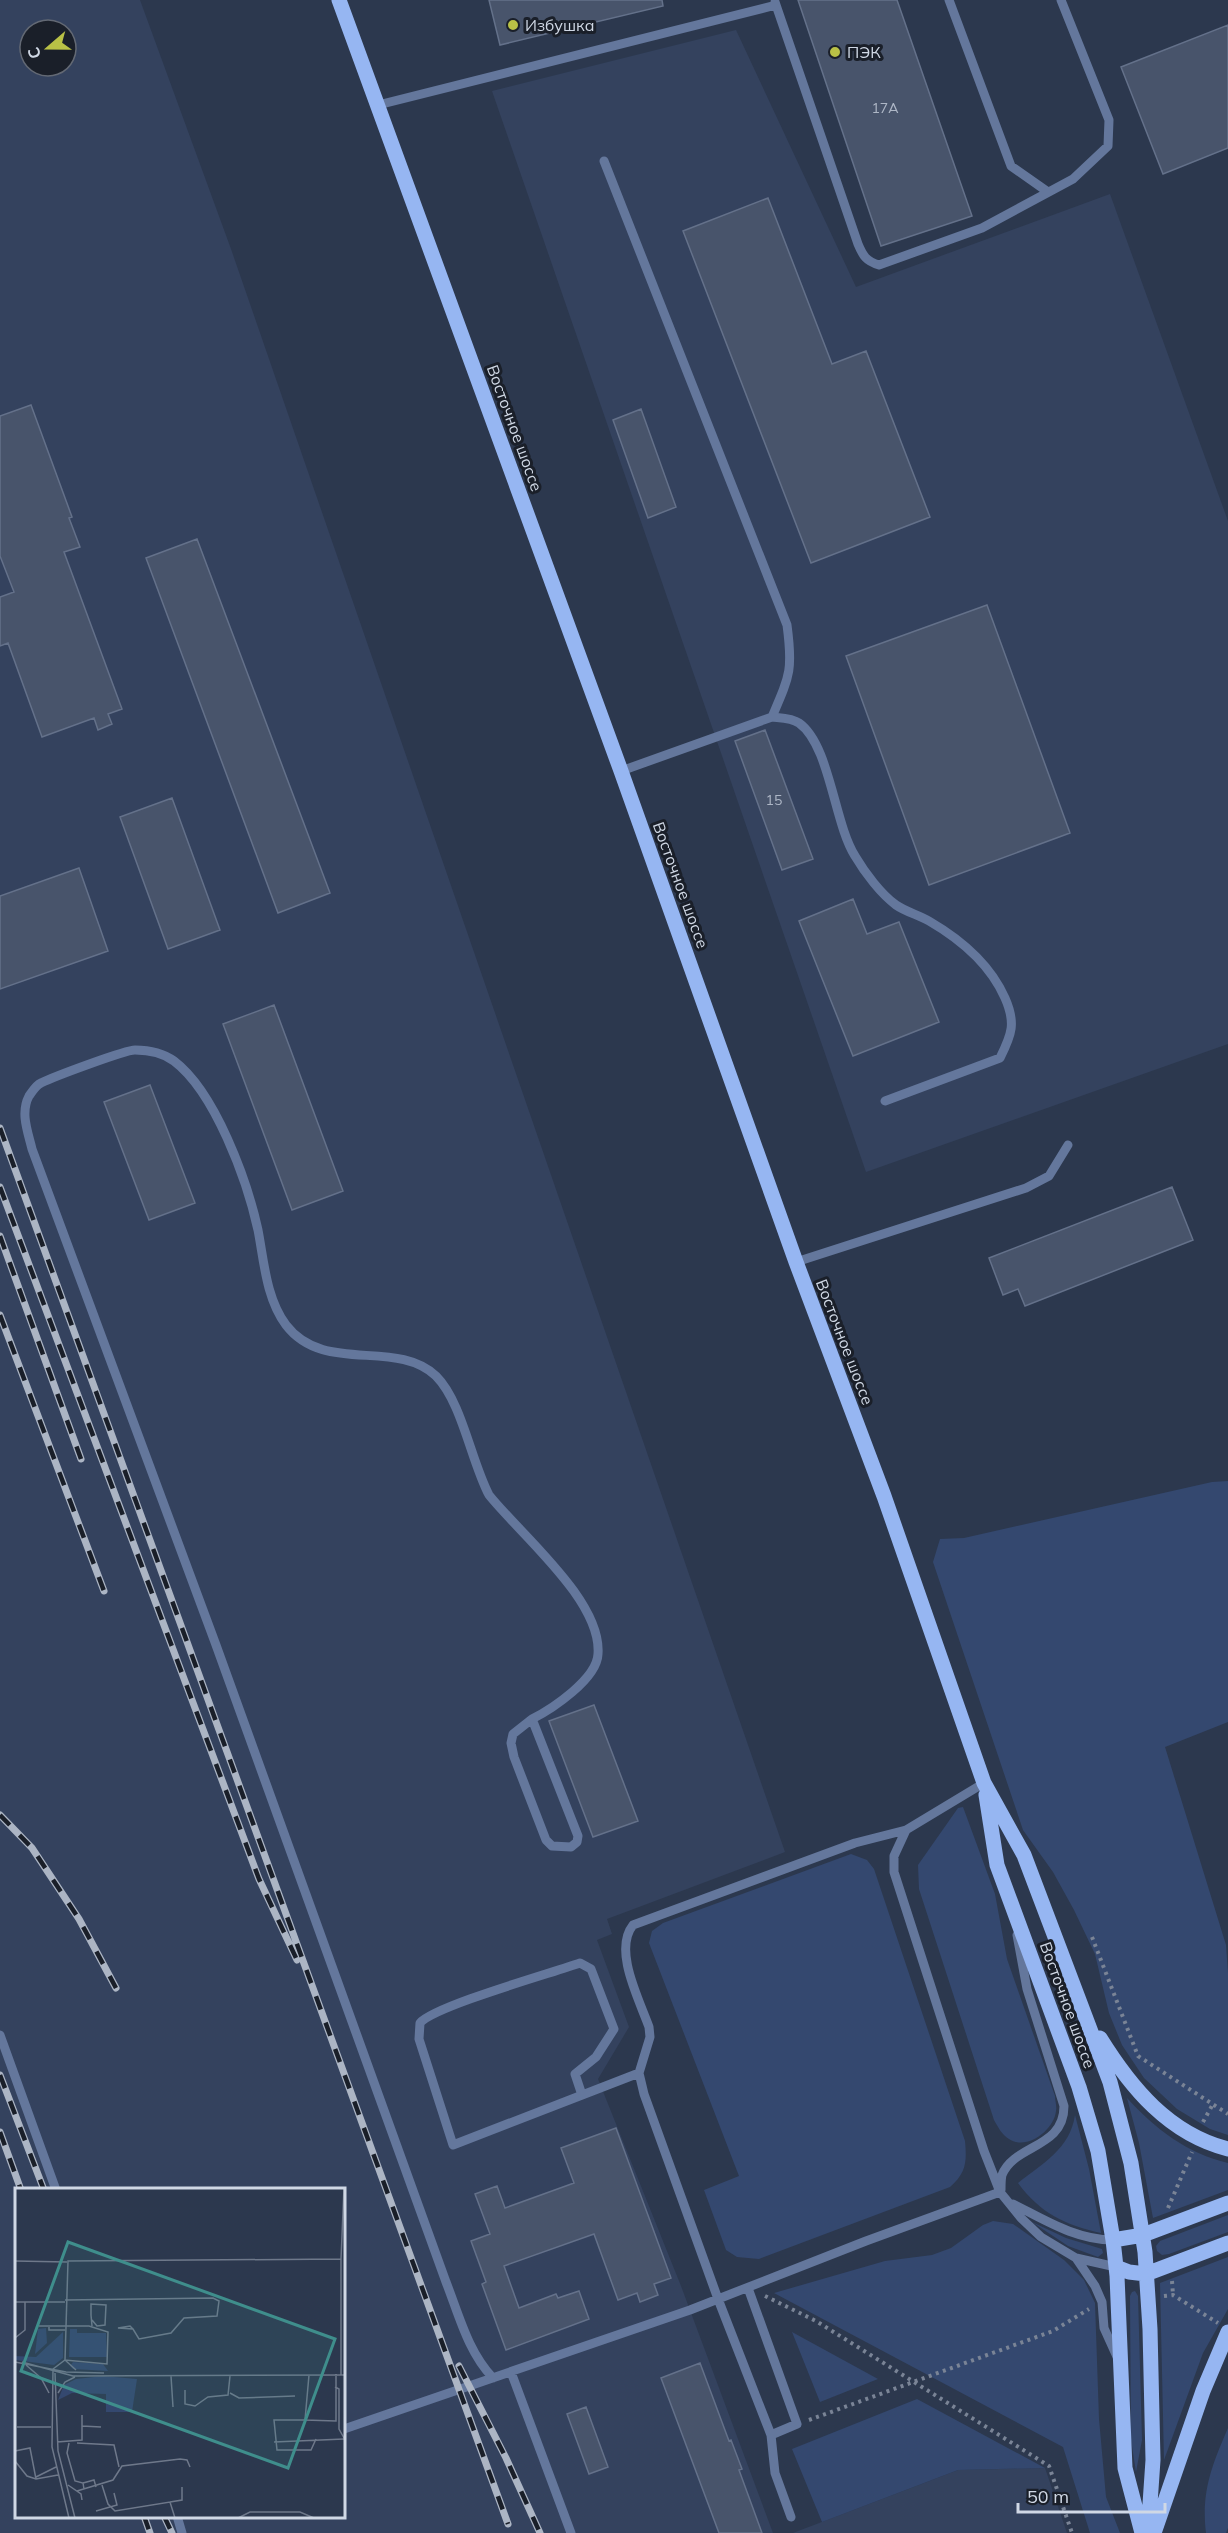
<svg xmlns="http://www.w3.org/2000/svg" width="1228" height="2533" font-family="Mulish,sans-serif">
	<rect width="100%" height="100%" fill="#2c384e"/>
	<path fill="#34425e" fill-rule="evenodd" d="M0,0H140L231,249L785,1852L607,1919L612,1934L597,1940L629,2027L598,2079L681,2286L773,2533H0ZM30,30H66V66H30ZM16,2190H344V2516H16Z
		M736,30L856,287L1110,194L1228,521V1044L866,1172L492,91Z
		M1045,2468L1067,2533H793L958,2470Z"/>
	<path fill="#34486f" d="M1228,1481V1722L1165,1747L1226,1945L1228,1973V2135L1210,2129L1177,2109L1144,2078L1122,2045L1109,2013L1095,1954L1074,1910L1053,1872L1023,1830L933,1562L940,1539L964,1538L1212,1482Z
		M963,1807L995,1894L1007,1959L1055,2096C1055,2101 1057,2106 1056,2111C1054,2130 1027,2151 1009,2139C1002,2135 998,2127 994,2120L919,1889L918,1865L958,1808Z
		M851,1854L867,1860L874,1869L965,2141C967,2162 966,2173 950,2187L759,2259L737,2257L726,2250L704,2190L739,2176L649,1943L652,1931L663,1923Z
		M1127,2098C1154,2128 1188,2154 1228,2163V2190L1153,2218L1139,2143Z
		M1075,2115L1089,2169L1101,2233C1065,2225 1040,2213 1018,2183C1043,2163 1070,2149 1075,2115Z
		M1228,2215V2232L1169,2254L1162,2255L1157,2251L1156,2246L1160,2241Z
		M993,2221L1013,2224L1064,2260L1084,2280L1095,2303L1099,2419L1106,2497L1120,2533H1090L1063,2447L774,2293L885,2261L932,2255L951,2248L983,2225Z
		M1032,2222L1066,2238L1102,2249L1103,2253L1098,2257L1068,2246Z
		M1228,2257V2309L1203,2353L1164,2460L1160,2283Z
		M1135,2291L1138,2296L1142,2440L1136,2472L1131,2440L1130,2296L1132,2292Z
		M792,2332L878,2379L820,2402Z
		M917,2399L1045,2468L958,2470L822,2522L792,2449Z
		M1228,2428V2528L1226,2533H1206C1201,2492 1212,2465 1228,2428Z"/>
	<path fill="#48546b" stroke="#64718a" stroke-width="1.5" d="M489,0H662L663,6L500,45Z
		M798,0H897L972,216L881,246Z
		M1228,25V148L1163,174L1121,67Z
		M768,198L832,364L866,351L930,517L811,563L683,231Z
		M31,405L72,517L69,518L80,547L64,552L122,709L108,714L112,724L98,730L94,718L42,737L8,643L0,646V597L14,592L0,556V416Z
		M641,409L676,507L648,518L613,420Z
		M197,539L330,893L278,913L146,558Z
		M987,605L1070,833L929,885L846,656Z
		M765,730L813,859L782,870L735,741Z
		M172,798L220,930L168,949L120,817Z
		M79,868L108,951L0,989V896Z
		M853,899L867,934L899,922L939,1022L853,1056L799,921Z
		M274,1005L343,1191L292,1210L223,1024Z
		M150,1085L195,1203L149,1220L104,1102Z
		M1172,1187L1193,1240L1025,1306L1018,1289L1003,1295L989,1258Z
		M594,1705L638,1821L593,1837L549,1721Z
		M616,2128L671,2278L654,2284L658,2295L640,2302L637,2293L618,2300L594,2234L504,2266L519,2308L556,2294L558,2298L579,2291L589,2319L506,2350L482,2284L486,2282L471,2241L490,2234L475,2194L497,2186L505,2208L574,2183L561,2148Z
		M700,2363L729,2441L731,2440L742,2469L739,2470L762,2533H719L661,2378Z
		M586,2407L608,2467L589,2474L567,2414Z"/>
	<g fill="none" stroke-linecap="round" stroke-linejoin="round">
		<path stroke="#7a8496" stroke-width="4" stroke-dasharray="3 4.5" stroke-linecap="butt" d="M1092,1937L1138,2056L1228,2114
			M1203,2122L1213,2104
			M1168,2208L1192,2152
			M1172,2281L1173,2295
			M765,2296L816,2321L1049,2466L1072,2533
			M1164,2296L1173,2295L1218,2323
			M809,2420L1053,2331L1089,2309"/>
		<path stroke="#64779c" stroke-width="9" d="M949,0L1011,166L1048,192
			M776,5L858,244C863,256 866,261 879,265L982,228L1073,179L1108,146L1109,120L1061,0
			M378,105L776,5L775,2
			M604,161L787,625C793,670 790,675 772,717
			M621,771L772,717C781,718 792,718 799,723C830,745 834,823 855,856C865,873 881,894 896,905C906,912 919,915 929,921C960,939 990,964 1005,998C1016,1023 1012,1034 1000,1058L885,1101
			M796,1262L1026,1188L1049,1176L1068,1145
			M906,1830L984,1783
			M0,2035L56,2190
			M582,2095L575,2074L596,2057L614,2029L591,1969L580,1963C552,1973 434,2006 420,2023L419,2039L453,2145L639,2073
			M1001,2190C1001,2185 1001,2179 1002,2175C1014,2144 1064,2149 1064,2106L1027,1989L1017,1935
			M1013,2204C1045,2220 1076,2240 1113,2240
			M1076,2258L1095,2286L1102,2302L1104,2328L1118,2359
			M748,2288L797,2424L771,2435
			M511,2372L571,2533
			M493,2378C468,2352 459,2315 446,2282L216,1645L32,1149C28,1132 20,1113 29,1096C32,1092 36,1085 41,1083C53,1077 125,1050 135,1050C148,1050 163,1053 174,1061C215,1092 247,1180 258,1230C264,1261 266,1298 286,1325C324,1375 396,1338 436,1376C462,1402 471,1461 489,1495C521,1535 602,1601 598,1654C597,1679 552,1709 532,1719L578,1836L577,1842L571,1847L552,1846L546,1840L514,1757L511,1743L513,1734L532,1719
			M344,2429L690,2310L866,2241L1000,2192
			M177,2516L182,2533
			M791,2517L775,2473L771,2435L718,2299L644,2094L639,2073L650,2037L649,2027C639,1999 613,1950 633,1925L855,1843L906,1830L894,1856V1872L984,2151L1000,2192L1021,2218L1041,2237L1076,2258L1116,2267"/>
		<path stroke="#96b6f2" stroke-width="15" d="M339,0L621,771L796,1262L884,1496L984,1783L1024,1855L1110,2082L1131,2163L1145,2252L1150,2329L1153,2460L1148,2533
			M986,1795L997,1865L1079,2087L1098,2151L1113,2240L1117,2276L1125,2468L1142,2533
			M1100,2038C1131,2088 1169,2134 1228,2149
			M1113,2240L1143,2235L1228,2203
			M1116,2267L1129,2272L1146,2274L1228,2243
			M1154,2533L1203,2391L1228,2332"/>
		<defs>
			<path id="rail" d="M0,1128L508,2524
				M0,1187L259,1879L297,1960
				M0,1236L81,1459
				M0,1315L104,1591
				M0,1815L32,1848L79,1919L116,1988
				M0,2075L44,2190
				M0,2132L21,2190
				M459,2366L506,2458L540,2533
				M144,2516L150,2533
				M164,2516L172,2533"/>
		</defs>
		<use href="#rail" stroke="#acb5c4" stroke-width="7"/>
		<use href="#rail" stroke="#1a1f29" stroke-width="4.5" stroke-dasharray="14" stroke-linecap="butt"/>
	</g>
	<g fill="#b9c146" stroke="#1a1f29" stroke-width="2">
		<circle cx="513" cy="25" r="6"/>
		<circle cx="835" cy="52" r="6"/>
	</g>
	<g text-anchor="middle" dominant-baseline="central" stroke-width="6" stroke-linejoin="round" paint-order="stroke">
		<g font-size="14" fill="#aeb7c6">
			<text x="885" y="108">17А</text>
			<text x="774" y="800">15</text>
		</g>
		<g font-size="16" fill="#d0d8e5" stroke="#1a1f29" text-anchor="start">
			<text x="525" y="25">Избушка</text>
			<text x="847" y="52">ПЭК</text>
		</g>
		<g font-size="16" fill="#d0d8e5" stroke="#1a1f29">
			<text transform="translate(515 428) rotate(70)">Восточное шоссе</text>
			<text transform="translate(681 885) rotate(70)">Восточное шоссе</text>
			<text transform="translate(845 1342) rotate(69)">Восточное шоссе</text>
			<text transform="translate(1068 2005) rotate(70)">Восточное шоссе</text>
		</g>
	</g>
	<g transform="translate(15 2188)">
		<rect width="330" height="330" fill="#2c384e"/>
		<path d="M31,140L32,155L20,166L23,141ZM55,141H62V145H91L92,169H54ZM48,144V170L39,177L0,172V168L21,169ZM58,174L88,176L93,183L58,181L55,178ZM88,188L122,191L117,224H91V206L57,205L43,212L49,197L61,191Z" fill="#34486f"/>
		<path fill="none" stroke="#6e788a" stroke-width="1.5" d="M71,0H100M326,71V187M0,73L52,74M50,112L198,110L204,113L202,128L169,130L156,145L124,151L118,141L103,140L115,138L118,141M0,114H50M77,132L82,138L90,137L91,117L76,116V127L77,138M24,138H74L93,144L92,176L50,172L38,181M34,139V142H50M0,150L10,142V114M0,174L51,184L89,185M7,174L58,188L330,187M11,177L26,190L34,205M38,181L37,259L54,330M61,182L50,172L53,73L326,71L329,0M40,185L43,263L60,330M294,187L290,232L321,233V186M156,188L158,219M320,199L324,201V241L329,250M170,202V216L180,218L193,209L213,207L215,188M43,205L50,194L60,189M215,205L224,210L280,208M290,232H259L262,262H296L301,251M67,238L86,239M2,239H36M42,254L67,252V227M259,254L329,251M54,255L52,265L60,293L68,295L69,301M62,255L99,257L104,279M0,263L15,260L21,291M0,273L12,288L21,291L43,287M21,289L41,279M68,295L79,292L81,299M53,297L66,306L67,312M87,297L93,316L100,323L155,314L160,330M62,303L98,292L107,278L165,271L172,272L175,279M155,314L167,312V299M81,323L102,317L99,305M223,330L235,324H285L299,330"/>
		<path fill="#3f8e8c" fill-opacity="0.15" stroke="#3f8e8c" stroke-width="3" d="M53,54L320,151L273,280L6,183Z"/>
		<rect width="330" height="330" fill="none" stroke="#d0d8e5" stroke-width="3"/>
	</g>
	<g transform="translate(48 48) rotate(250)"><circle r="28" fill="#1a1f29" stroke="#636974" stroke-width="1.5"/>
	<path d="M0-4.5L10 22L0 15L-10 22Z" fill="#b9c146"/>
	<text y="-9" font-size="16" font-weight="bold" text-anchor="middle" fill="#d0d8e5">С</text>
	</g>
	<path d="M1018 2503v9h147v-9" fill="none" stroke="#d0d8e5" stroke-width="3"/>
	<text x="1027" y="2503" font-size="18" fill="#d0d8e5" stroke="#1a1f29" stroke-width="4.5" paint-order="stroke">50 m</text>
</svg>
